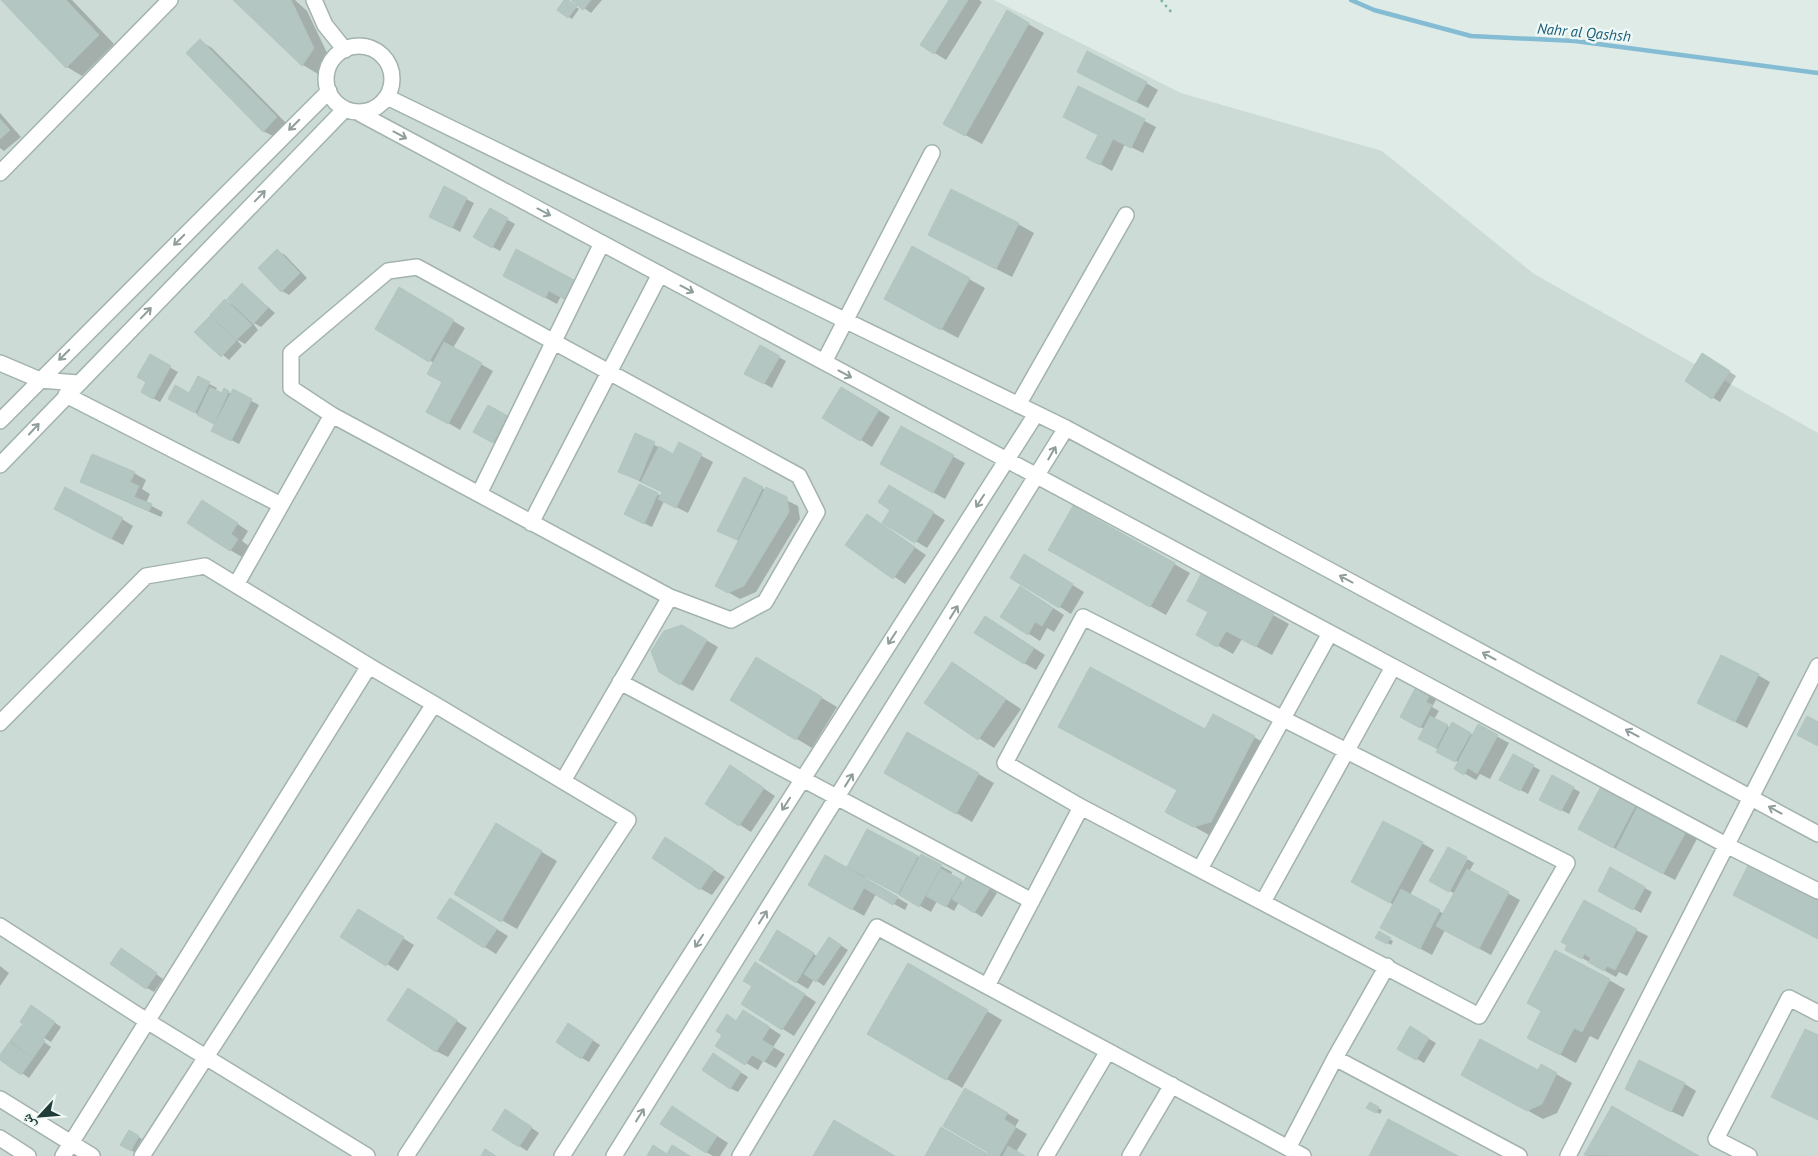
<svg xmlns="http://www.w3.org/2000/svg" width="1818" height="1156" font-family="'PT Sans','Noto Naskh Arabic',sans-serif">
	<rect width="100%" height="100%" fill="#dfebe7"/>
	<path fill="#cddbd6" d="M0,0H994L1181,93L1382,151L1534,274L1818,433V1156H0Z"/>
	<path fill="#0003" d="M2,0H72L114,44L82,76L67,67Z
		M235,0H295L307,11L329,57L318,74L303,65Z
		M565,0L579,9L572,19L559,10Z
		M573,0H602L591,13Z
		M950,0H979L982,2L946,60L922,45Z
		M1008,12L1044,33L982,144L945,124Z
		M200,41L212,48L288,125L275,137L263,131Z
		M1090,78L1146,83L1158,90L1148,108Z
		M1079,87L1156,127L1143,153L1125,144L1112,171L1100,164L1099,135Z
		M0,113L21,137L4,151L0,148Z
		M445,188L474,203L460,232L438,220Z
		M490,210L515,224L500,251L475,237Z
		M1018,224L1034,233L1012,277L930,235Z
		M278,251L285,255L307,278L289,295L282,291Z
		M517,251L561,296L557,304L516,282Z
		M969,279L985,288L958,338L901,307Z
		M242,284L275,313L261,327L252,322L258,330L245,344L236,339L242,346L229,360L196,332L226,301L235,306Z
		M400,289L465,328L453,348L493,371L460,430L428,411L444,382L434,363L377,329Z
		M760,347L786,361L772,388L746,373Z
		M150,356L178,372L160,402L142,392L148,382Z
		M1710,359L1736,376L1720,402L1712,397Z
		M198,378L217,388L215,391L222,394L224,390L232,394L233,391L259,405L239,444L220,434L216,424L177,403L190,394Z
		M842,388L890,417L872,447L861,440Z
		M488,407L514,422L501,446L475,431Z
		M901,428L965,463L945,499L881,463Z
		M635,435L674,455L679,444L713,462L688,513L664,501L652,527L633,518L639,485L661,496L663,492L620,472Z
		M134,473L146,480L142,489L150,494L146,503L163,512L161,517L82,482Z
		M744,479L798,506L800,519L756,592L740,599L728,592L739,541L731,537Z
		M889,486L945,520L927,548L884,522L892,509Z
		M1074,507L1190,573L1166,615L1050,550Z
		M214,508L248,531L242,541L249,546L242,557L230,550Z
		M67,515L122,519L133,526L123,545Z
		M867,515L926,555L905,584L847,545Z
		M1025,556L1084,592L1071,614L1060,607Z
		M1032,594L1064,615L1054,632L1047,628L1040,641L1001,616Z
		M1273,615L1289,624L1272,655L1242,639L1233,654L1197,634Z
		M986,617L1045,655L1036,670L1024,663Z
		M682,626L718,647L693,691L660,672Z
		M952,664L1021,709L994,748L925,703Z
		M772,668L837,707L812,748L732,700Z
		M1758,675L1770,682L1747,728L1710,709Z
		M1417,687L1437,698L1432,707L1439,711L1434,719L1450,728L1453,724L1473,735L1478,726L1509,743L1490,779L1480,774L1476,780L1455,768L1458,762L1420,738L1424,729L1401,717Z
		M1214,715L1270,746L1226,830L1209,835L1182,820L1206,731Z
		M908,733L994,783L972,822L886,773Z
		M1514,756L1540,770L1528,794L1501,779Z
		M742,774L775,796L751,832L707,803Z
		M1553,777L1580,792L1569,814L1541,799Z
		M1605,782L1699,835L1675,880L1591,836Z
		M496,825L557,861L517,929L456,894Z
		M868,831L920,858L941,866L952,872L951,876L964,883L968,875L997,893L982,917L959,902L954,911L937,901L931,912L866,876L865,878L908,904L905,910L876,894L864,916L810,885L848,869Z
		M1422,843L1434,850L1410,895L1444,914L1455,894L1450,891L1467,859L1474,863L1469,872L1520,900L1491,955L1445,930L1432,955L1393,934L1394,905L1364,888Z
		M677,845L725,877L712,895L701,889Z
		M1611,869L1652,892L1641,913L1599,890Z
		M461,907L508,936L496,954L439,918Z
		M369,917L414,945L398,971L387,964Z
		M1636,930L1648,936L1627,976L1619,972L1616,977L1566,949Z
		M1379,933L1393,941L1391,945L1377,937Z
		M789,939L817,956L837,943L848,950L824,986L814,979L808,989L796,982Z
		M128,954L163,979L154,992L147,988Z
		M908,964L1002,1020L962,1088L868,1033Z
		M0,966L9,973L0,986Z
		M767,970L816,1002L794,1036L742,1003Z
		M1609,980L1625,989L1598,1040L1590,1036L1576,1063L1544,1046L1543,1011Z
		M420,996L467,1028L448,1057L436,1051Z
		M39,1011L61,1027L51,1042L44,1038Z
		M755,1018L781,1035L773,1047L785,1054L776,1068L763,1061L758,1070L717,1046L724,1034L737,1022Z
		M22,1026L51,1047L29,1078L0,1058Z
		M1410,1028L1436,1043L1424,1063L1398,1048Z
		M576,1029L600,1045L589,1062L582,1058Z
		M721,1059L748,1077L738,1092L730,1088Z
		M1542,1066L1572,1083L1557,1113L1543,1119L1478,1083L1538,1072Z
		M1685,1084L1696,1091L1683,1117L1638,1095Z
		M966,1089L1019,1120L1015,1127L1027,1134L1016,1152L1023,1156H926L942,1129L987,1155L989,1151Z
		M1370,1104L1382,1110L1380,1114L1368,1107Z
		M1612,1108L1697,1156H1588L1586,1155Z
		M683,1114L728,1143L720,1156H713L706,1152Z
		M513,1115L539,1133L527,1151L493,1129Z
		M129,1132L142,1139L134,1152L122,1145Z"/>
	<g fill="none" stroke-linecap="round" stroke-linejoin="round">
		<path stroke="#84bcd3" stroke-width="4.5" d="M1351,0L1374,10L1471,36L1575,41L1818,73"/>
	</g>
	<path fill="#b4c6c1" stroke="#b1c5bf" d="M1,0H66L99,35L66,68Z
		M233,0H291L314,48L302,66Z
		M564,0H568L577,6L568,18L557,10Z
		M571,0H591L583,10Z
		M949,0H968L934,54L920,45Z
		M1007,10L1029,23L965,136L943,124Z
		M200,39L277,117L263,132L186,53Z
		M1087,51L1147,82L1136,102L1077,72Z
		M1078,86L1145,119L1131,148L1113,139L1100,165L1086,158L1098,135L1063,117Z
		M0,119L10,130L0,139Z
		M444,186L467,198L452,228L429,217Z
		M951,189L1019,223L996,269L928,235Z
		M490,208L508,218L492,248L473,237Z
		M912,246L970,278L941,330L884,299Z
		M277,249L300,273L281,292L258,268Z
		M516,249L576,281L566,300L549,291L545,298L503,276Z
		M242,283L268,308L253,324L227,299Z
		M399,287L454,320L429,362L375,329Z
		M225,299L252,325L236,340L210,315Z
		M210,316L236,341L221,357L194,332Z
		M444,342L482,363L448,424L426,412L442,382L427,374Z
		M760,345L780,356L764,384L744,374Z
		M1702,353L1730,371L1712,399L1685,381Z
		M150,354L171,366L153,399L141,392L146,382L137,377Z
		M198,376L210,382L195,413L168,399L175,385L189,393Z
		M210,387L222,393L224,388L229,391L214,424L197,415Z
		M841,387L879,410L860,441L822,418Z
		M233,389L252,399L231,441L211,431Z
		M488,405L508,416L493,443L473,432Z
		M901,426L954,455L933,493L880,464Z
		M635,433L655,442L639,480L618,472Z
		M679,442L702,454L676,508L658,499L662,492L641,482L659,446L673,454Z
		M92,454L135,472L130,482L139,486L134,497L152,504L149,511L80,482Z
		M744,477L763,487L737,540L717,531Z
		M639,484L658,493L644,524L624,514Z
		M889,485L934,512L915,543L882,523L890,510L878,502Z
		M65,487L123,518L111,539L54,509Z
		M766,487L787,497L789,512L744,586L728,593L715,586Z
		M202,500L238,523L231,534L238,539L230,551L187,523Z
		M1073,506L1175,563L1150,607L1048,550Z
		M867,514L915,547L893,579L845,545Z
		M1024,554L1073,584L1059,608L1010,578Z
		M1201,574L1274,614L1256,647L1226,631L1217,647L1196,635L1208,612L1187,601Z
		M1020,586L1053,608L1042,626L1035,622L1028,635L1000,617Z
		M985,616L1034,648L1024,664L974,633Z
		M682,625L707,640L680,685L659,672L651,651L664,631Z
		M1721,655L1759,674L1735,722L1697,703Z
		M756,657L822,697L796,740L730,700Z
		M952,662L1006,699L978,740L924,703Z
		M1090,667L1205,729L1213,714L1255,736L1211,822L1193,827L1165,812L1177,790L1058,727Z
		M1417,685L1431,692L1426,702L1432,705L1420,728L1400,717Z
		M1430,716L1448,725L1436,748L1418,739Z
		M1807,716L1818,722V746L1797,735Z
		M1452,722L1471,733L1455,762L1436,752Z
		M1478,724L1498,735L1477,774L1468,768L1464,775L1454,769Z
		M907,732L979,773L956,814L884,773Z
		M1513,754L1534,765L1520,791L1499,780Z
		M730,765L764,788L739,826L705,804Z
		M1552,775L1574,787L1561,811L1539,800Z
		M1604,781L1639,799L1613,848L1578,829Z
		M1640,802L1688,828L1663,874L1616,849Z
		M1383,821L1423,842L1390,903L1351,882Z
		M496,823L542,851L501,922L454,894Z
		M867,829L918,856L898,894L847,867Z
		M665,837L714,869L700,890L652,858Z
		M1448,847L1467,857L1449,892L1429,881Z
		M921,854L942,865L919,907L899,895Z
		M825,855L898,897L893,905L864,888L852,910L808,885Z
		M1752,858L1818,893V939L1733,895Z
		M1610,867L1645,887L1633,910L1598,891Z
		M941,869L962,880L946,907L926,896Z
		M1467,869L1509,892L1479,949L1436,926Z
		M968,874L990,888L974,913L952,899Z
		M1401,889L1440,910L1420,949L1380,928Z
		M450,898L497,929L484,948L437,918Z
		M1584,900L1637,929L1615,970L1607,966L1604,971L1588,962L1591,958L1584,954L1582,959L1565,950L1567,945L1561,942Z
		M358,909L404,937L386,966L340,937Z
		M777,930L814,953L796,983L759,960Z
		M1379,931L1391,938L1387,944L1375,938Z
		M829,937L841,945L816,982L804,974Z
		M121,948L157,973L146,989L110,964Z
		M1555,950L1610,979L1582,1032L1574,1028L1560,1055L1527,1038L1541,1011L1527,1003Z
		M755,962L805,994L782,1030L741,1004L752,986L743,981Z
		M908,963L988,1010L946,1080L867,1034Z
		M408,988L457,1020L436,1052L387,1020Z
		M31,1005L55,1022L43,1039L20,1022Z
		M743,1010L770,1027L762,1040L774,1047L764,1062L752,1055L745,1065L715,1046L722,1035L716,1031L727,1014L736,1021Z
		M568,1023L593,1040L581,1059L556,1042Z
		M22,1025L45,1041L33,1058L10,1041Z
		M1410,1026L1429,1038L1416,1060L1397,1049Z
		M1805,1029L1818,1035V1120L1771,1097Z
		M1480,1039L1538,1070L1541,1064L1557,1073L1542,1104L1527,1111L1461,1075Z
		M9,1042L33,1058L21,1075L0,1060V1055Z
		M713,1053L741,1072L730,1089L702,1070Z
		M1639,1060L1685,1083L1671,1112L1625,1089Z
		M965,1088L1008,1113L1004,1119L1016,1127L999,1156H985L988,1152L943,1126Z
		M1370,1102L1379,1107L1376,1113L1366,1108Z
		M672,1106L717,1136L706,1153L660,1124Z
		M1612,1106L1699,1156L1584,1155Z
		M505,1109L532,1127L519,1147L492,1130Z
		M1388,1119L1458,1156H1369Z
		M834,1120L895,1156H813Z
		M941,1127L986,1153L984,1156H925Z
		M129,1130L139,1136L131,1151L120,1145Z
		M653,1145L667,1154L672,1145L690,1156H647Z
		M1008,1146L1025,1156H1003Z
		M485,1149L496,1156H481Z"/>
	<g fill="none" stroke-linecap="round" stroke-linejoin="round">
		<defs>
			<path id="minor" d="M314,0L325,25L345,50
				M326 79a33 33 0 1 1 66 0a33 33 0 1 1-66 0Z
				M387,97L1066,428L1818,834
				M357,112L1728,846L1818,891
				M0,173L170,0
				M824,362L932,153
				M0,363L40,380L78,383
				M66,395L281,505
				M1018,405L1126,215
				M332,415L291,388V353L388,271L417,267L799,476L817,512L765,602L731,620L670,597
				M0,421L329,91
				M0,465L345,109
				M479,494L602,243
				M531,523L660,274
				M236,585L332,415L670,597L563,781
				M1083,617L1567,863L1479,1016L1081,807L1005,763Z
				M620,682L1032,901
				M0,723L146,576L205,566L369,666
				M1200,869L1330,633
				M1263,902L1393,667
				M0,926L147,1021L367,1156
				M987,986L1081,807
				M1335,1058L1519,1156
				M0,1099L92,1156
				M0,1138L28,1156
				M1288,1148L1335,1058L1387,966
				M63,1156L369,666L434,704L142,1156
				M406,1156L628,820L434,704
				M562,1156L1036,414
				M614,1156L1066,428
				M740,1156L877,927L1303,1156
				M1046,1156L1108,1051
				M1130,1156L1172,1085
				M1568,1156L1818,666
				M1749,1156L1716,1139L1789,998L1818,1013"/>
		</defs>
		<use href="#minor" stroke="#a2b3af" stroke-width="18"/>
		<path stroke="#7eb0a7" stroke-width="2.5" stroke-dasharray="2.5 4" stroke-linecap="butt" d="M1161,0L1172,13"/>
		<use href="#minor" stroke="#fff" stroke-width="15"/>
	</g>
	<defs><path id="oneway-shaft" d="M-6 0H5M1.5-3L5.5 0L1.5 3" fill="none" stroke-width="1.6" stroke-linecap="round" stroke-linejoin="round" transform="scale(1.25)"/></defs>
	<g stroke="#8f9e9c">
		<use href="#oneway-shaft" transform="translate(294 125) rotate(135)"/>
		<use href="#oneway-shaft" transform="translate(400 135) rotate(28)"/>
		<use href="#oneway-shaft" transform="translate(260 196) rotate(-46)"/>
		<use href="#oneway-shaft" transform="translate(544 212) rotate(28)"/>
		<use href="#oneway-shaft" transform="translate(179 240) rotate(135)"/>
		<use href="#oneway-shaft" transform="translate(687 289) rotate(28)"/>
		<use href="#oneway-shaft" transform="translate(146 313) rotate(-46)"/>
		<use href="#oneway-shaft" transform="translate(64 355) rotate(135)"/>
		<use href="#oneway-shaft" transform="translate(845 374) rotate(28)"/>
		<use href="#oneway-shaft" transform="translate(34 429) rotate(-47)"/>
		<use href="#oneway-shaft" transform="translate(1052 453) rotate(-60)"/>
		<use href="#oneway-shaft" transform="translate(980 501) rotate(123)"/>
		<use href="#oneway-shaft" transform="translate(1346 579) rotate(-152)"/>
		<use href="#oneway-shaft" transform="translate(954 612) rotate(-58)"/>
		<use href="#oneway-shaft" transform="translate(892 638) rotate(123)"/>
		<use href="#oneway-shaft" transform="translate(1489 656) rotate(-152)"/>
		<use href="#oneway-shaft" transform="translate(1632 733) rotate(-152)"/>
		<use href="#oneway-shaft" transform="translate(849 780) rotate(-58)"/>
		<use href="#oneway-shaft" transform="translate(786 804) rotate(123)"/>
		<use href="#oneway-shaft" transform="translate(1775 810) rotate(-151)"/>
		<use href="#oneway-shaft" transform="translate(763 917) rotate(-58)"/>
		<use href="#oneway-shaft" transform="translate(699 941) rotate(123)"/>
		<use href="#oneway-shaft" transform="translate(640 1115) rotate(-58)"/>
	</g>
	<g text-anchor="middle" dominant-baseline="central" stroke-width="5" stroke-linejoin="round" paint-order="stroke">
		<g font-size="15" font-style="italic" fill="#175c7a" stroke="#eff8f5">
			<text transform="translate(1584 32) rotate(5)">Nahr al Qashsh</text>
		</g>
	</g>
	<g transform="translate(40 1116) rotate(244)" stroke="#eff8f5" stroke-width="4" paint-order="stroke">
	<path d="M0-4L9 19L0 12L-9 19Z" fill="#1f3c38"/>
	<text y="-8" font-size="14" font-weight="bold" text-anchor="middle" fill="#1f3c38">ش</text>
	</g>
</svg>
